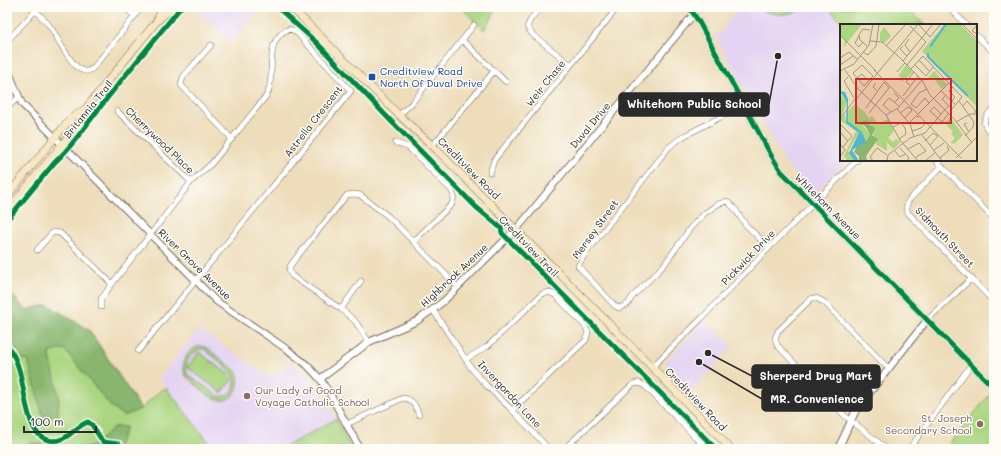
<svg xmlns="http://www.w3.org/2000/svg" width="1001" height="456" font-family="Mali,sans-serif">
	<rect width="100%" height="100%" fill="#fdfcf7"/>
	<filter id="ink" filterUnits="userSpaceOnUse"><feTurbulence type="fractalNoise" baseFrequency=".025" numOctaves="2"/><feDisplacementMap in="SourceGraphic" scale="8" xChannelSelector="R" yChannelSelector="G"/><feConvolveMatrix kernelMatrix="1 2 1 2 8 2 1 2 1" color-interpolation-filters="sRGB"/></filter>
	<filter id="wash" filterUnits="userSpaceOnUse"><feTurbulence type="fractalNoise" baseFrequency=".012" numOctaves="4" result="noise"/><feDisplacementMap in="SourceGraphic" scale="16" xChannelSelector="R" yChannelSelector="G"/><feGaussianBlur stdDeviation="0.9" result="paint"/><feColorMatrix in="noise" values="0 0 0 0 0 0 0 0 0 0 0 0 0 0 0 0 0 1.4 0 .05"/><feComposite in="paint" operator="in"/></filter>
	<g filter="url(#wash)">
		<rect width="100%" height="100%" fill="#eeddba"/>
		<path fill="#e4d3f2" d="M195,7H262L231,43Z
			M740,7H828L844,25H841V160H848L813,194L785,163L716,37Z
			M704,321L733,346L691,391L666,367V361Z
			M199,329L271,378L290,362L301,372L316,388L336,419L282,449H214L159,378Z"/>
		<path fill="#abd580" stroke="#6b8056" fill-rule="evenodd" d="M461,7H498L484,30Z
			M757,7H806C791,16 773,17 757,7Z
			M828,7H907L925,25H844Z
			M7,290L26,310L48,305L89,330L141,409L162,389H167L214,449H117L126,427H113L108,433L93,446L78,449L63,445L30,443L20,449H7Z
			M202,346L207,348L236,371C244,386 231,407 214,398C204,393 195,383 186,376C179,364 188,347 202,346ZM200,349H204C211,355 228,367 233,374C237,379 235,387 232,392C228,396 223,397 218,396L188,375C183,363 190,354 200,349Z
			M199,352L233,378L222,393L187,367Z
			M990,394L994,399V449H945Z
			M336,419L351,449H282L283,448Z"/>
		<path fill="#88b66e" stroke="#5a704c" d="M7,290L26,310L48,305L89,330L141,409L124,416L112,408L64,349L49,353L59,396L58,417L43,416L28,360L13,359L7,354Z
			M113,427H126L117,449H20L30,443L63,445L78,449L93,446L108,433Z"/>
	</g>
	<g filter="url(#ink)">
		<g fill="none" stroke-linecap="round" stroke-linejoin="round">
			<defs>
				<path id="minor" d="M32,7C38,14 46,20 51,28C59,39 78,85 94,67L142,7
					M125,7L134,16
					M540,7L531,19L527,27L533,35L571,65
					M949,7L966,25
					M976,35L994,53
					M462,40L506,82
					M7,41L35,11
					M211,45L183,77L181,85L232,139
					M744,105L682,137L668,148L583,257L578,266L615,306L619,308L628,304L632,297L664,265L691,227L705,213L718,204L727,201L735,209L745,224L769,248
					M7,108L19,97
					M994,108C981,121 981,123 994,136
					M117,111L191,182
					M399,115L412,103L474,25
					M395,143L408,147L451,190L454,196L452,204L414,241
					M433,145L494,71
					M936,160L994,219
					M942,166L908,201L906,208L908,213L994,302
					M490,173L494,160L618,7
					M37,250L53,232L60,233L112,284
					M101,307V299L112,284L191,182L212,163L267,95C277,75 262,39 289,29L295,31L351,91L138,351
					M341,309L361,281
					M433,310L472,369L486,385L512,410L549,449
					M927,320L972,278
					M369,342L355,321L341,309L292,276C289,271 288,268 292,263L347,195L354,194L360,195L389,217L458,287
					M466,359L488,346L542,294L548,292L555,295L585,326L588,332L586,340L512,410
					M652,367L701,319L769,248L857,160
					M347,424L403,398C413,399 416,407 419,415
					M564,449L633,384L639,383L645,386L707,449
					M887,449L844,415L777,345L775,338L778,331L812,298H816L824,302L889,369
					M909,449L971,365"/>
				<path id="tertiary" d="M689,7L699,22L771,155L781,171L994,388
					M7,72L10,75L22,104L216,301L288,350L307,365L320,379L330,394L360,449
					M320,379L369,342L417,321L444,301L521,224L694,14
					M838,449L856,410L927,320"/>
				<path id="secondary" d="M291,7L399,115L437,150L652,367L731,449
					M157,20L163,7
					M7,196L71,118L85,109
					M7,211L78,125L85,109L156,22L173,7"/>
			</defs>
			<use href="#minor" stroke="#6f695d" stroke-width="6"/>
			<use href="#tertiary" stroke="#6f695d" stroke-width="8"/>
			<use href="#secondary" stroke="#6f695d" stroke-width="8"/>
			<use href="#minor" stroke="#fff" stroke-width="5"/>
			<use href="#tertiary" stroke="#fff" stroke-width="6"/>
			<use href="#secondary" stroke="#f9e7c3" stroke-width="7"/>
			<defs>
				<path id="cycleway" d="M277,7L316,42L390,120L476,207L501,228L502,233L716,449
					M689,7L699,22L771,155L781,171L994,388
					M7,220L55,162C72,147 86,125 101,106C127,73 154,40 181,7
					M7,346C26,367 21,404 34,428C39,438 51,444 62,439C72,435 78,425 88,422L92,425L103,442L119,444L124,449"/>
			</defs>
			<use href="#cycleway" stroke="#fdfcf7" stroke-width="8"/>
			<use href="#cycleway" stroke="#00873e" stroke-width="5"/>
		</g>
	</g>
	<rect fill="#1a4fb4" stroke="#fdfcf7" stroke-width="1.5" x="368" y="73" width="8" height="8" rx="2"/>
	<g fill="#8d6e63" stroke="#fdfcf7" stroke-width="1.5">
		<circle cx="247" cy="396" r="4"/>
		<circle cx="980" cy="424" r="4"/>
	</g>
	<g text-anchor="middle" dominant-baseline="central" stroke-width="3" stroke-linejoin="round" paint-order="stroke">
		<g font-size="10" fill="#164399" stroke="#fdfcf7" text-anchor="start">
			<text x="380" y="71">Creditview Road<tspan x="380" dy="12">North Of Duval Drive</tspan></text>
		</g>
		<g font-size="10" fill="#2b2b2b" stroke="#fdfcf7">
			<text transform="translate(545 83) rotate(-51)">Weir Chase</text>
			<text transform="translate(88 109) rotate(-51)">Britannia Trail</text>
			<text transform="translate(313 121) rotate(-52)">Astrella Crescent</text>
			<text transform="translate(590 125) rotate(-50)">Duval Drive</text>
			<text transform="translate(160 140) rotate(44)">Cherrywood Place</text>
			<text transform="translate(469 168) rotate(45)">Creditview Road</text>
			<text transform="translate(828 206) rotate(45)">Whitehorn Avenue</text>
			<text transform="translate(595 229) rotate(-54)">Mersey Street</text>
			<text transform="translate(945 237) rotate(46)">Sidmouth Street</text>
			<text transform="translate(529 246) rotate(46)">Creditview Trail</text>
			<text transform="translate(748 257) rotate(-46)">Pickwick Drive</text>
			<text transform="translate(195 264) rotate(44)">River Grove Avenue</text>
			<text transform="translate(454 275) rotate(-43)">Highbrook Avenue</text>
			<text transform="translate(510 394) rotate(47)">Invergordon Lane</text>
			<text transform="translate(696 399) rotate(46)">Creditview Road</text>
		</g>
		<g font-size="10" fill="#785e54" stroke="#fdfcf7" text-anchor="start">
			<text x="255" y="390">Our Lady of Good<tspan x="255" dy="12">Voyage Catholic School</tspan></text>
			<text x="972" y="418" text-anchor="end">St. Joseph<tspan x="972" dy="12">Secondary School</tspan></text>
		</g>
	</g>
	<g transform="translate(840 24)">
		<rect width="137" height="137" fill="#eeddba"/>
		<path d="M0,0H22L3,24L5,17L0,10ZM105,0H120L137,17V83L82,27ZM44,3L51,12L44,19L40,17V9ZM66,41L73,48L62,58L59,51ZM94,47L107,60L102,65L94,55H87ZM0,70L7,79L1,93L0,92ZM14,80L24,87L29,94L32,92L38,100L48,95L54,107L48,114L53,118L56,115L61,118L53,125L47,118V127L36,120L37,115L31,108L34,105L27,96L20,99L30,110L28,115L13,124L21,109L23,110L8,97V87ZM5,90L6,99L19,109L8,127L17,137H8L4,132L16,107L0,96ZM110,93L123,111L114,120L111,118L115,114L111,110L113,108L105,99Z" fill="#abd580"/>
		<path d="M28,96L27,99L35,104L32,111L38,115L26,132L27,137H19V132L14,128L17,122L28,115L30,110L25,102L17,99Z" fill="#88b66e"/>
		<path d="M0,67L5,68L8,75V97L22,108L25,115V119L12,126L19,137L14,136L9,129L19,109L6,99L7,79Z" fill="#52b6d0"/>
		<path fill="none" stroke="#52b6d0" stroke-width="2" d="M90,23L106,0M88,29V33L128,72"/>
		<path fill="none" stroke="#a09681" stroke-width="1" d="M122,0L137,15M79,1L90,13L101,0M137,1L132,7L137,10M0,11L36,47M19,12L15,19L19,23L23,18M69,15L65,21L70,28M30,17L42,18L58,32L82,56L90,71L115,96L132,119M27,22L20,16L19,11L23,5L30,6M46,22L66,0M63,22L60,25L67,32M23,28L28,31L36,22L39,0M0,34L9,28L17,35M79,36L90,48M63,37L93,0M0,41L13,32M22,41L33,52L24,62L13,49ZM67,41L86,18L70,2M75,41L86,52L93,43M71,45L83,32L122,73L112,85L102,75L106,71M5,46L18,65L46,91L60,116L78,137M34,46L121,134M0,47L14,40L29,21L33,0M57,48L65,39M8,53L4,57L14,74M17,54L22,50L29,57M31,57L78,0M36,59L33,63L38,68M70,61L66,58L74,48M87,65L79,69L71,80L76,84L85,74L89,79M101,67L116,81M54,69L59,74L55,78M63,72L78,52M15,77L32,56M112,77L115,73L109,67L113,63M119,77L134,98L133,103L125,112M123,82L127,77L135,86V89M26,84L44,58L49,64L29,89M57,85L70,100L74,113M51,88L43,81L49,74L59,82M60,89L68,83L72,86L65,94M78,90L109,59M101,90L94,83L90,87L102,98L108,90M46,91L58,84L82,56M0,95L15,75M116,98L130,90H137M69,99L76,92L79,93M127,99L124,100L129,108M1,101L12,112L3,123M53,103L61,99L65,104L66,110L59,115M72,107L81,104L85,100L84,98M0,108L8,117M82,111L102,137M85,117L93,109L98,112L90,121M0,120L5,126L0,133M60,124L69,134L67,137M68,125L79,119L86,127L76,133M94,126L104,119M55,127L60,133L65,130M100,134L109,126L107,122M116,134L137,113M33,137L30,133L37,124L47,131M47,137L48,131L70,114L85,109L108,82M85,137L96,128"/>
		<path fill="#d62828" fill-opacity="0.15" stroke="#d62828" stroke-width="2" d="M16,55H111V99H16Z"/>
		<rect width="137" height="137" fill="none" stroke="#2b2b2b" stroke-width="2"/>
	</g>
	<path fill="none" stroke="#2b2b2b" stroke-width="1.5" d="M778 56L769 104M708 353L752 376M699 362L762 399"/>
	<g fill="#2b2b2b" stroke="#fdfcf7" stroke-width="1.5">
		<circle cx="778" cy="56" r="4"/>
		<circle cx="708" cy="353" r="4"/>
		<circle cx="699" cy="362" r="4"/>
	</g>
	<g fill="#2b2b2b" stroke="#2b2b2b" stroke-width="1.5">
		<rect x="619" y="93" width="150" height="23" rx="4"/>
		<rect x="752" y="365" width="128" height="23" rx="4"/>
		<rect x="762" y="388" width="110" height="23" rx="4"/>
	</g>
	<g font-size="11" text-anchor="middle" font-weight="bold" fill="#fff">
		<text x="694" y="108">Whitehorn Public School</text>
		<text x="816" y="380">Sherperd Drug Mart</text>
		<text x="817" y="403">MR. Convenience</text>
	</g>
	<rect width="1001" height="456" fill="none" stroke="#fdfcf7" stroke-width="24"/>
	<path d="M24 426v6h72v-6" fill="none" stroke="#2b2b2b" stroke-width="2"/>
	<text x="30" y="426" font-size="12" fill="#2b2b2b" stroke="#fdfcf7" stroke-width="3" paint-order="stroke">100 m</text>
</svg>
